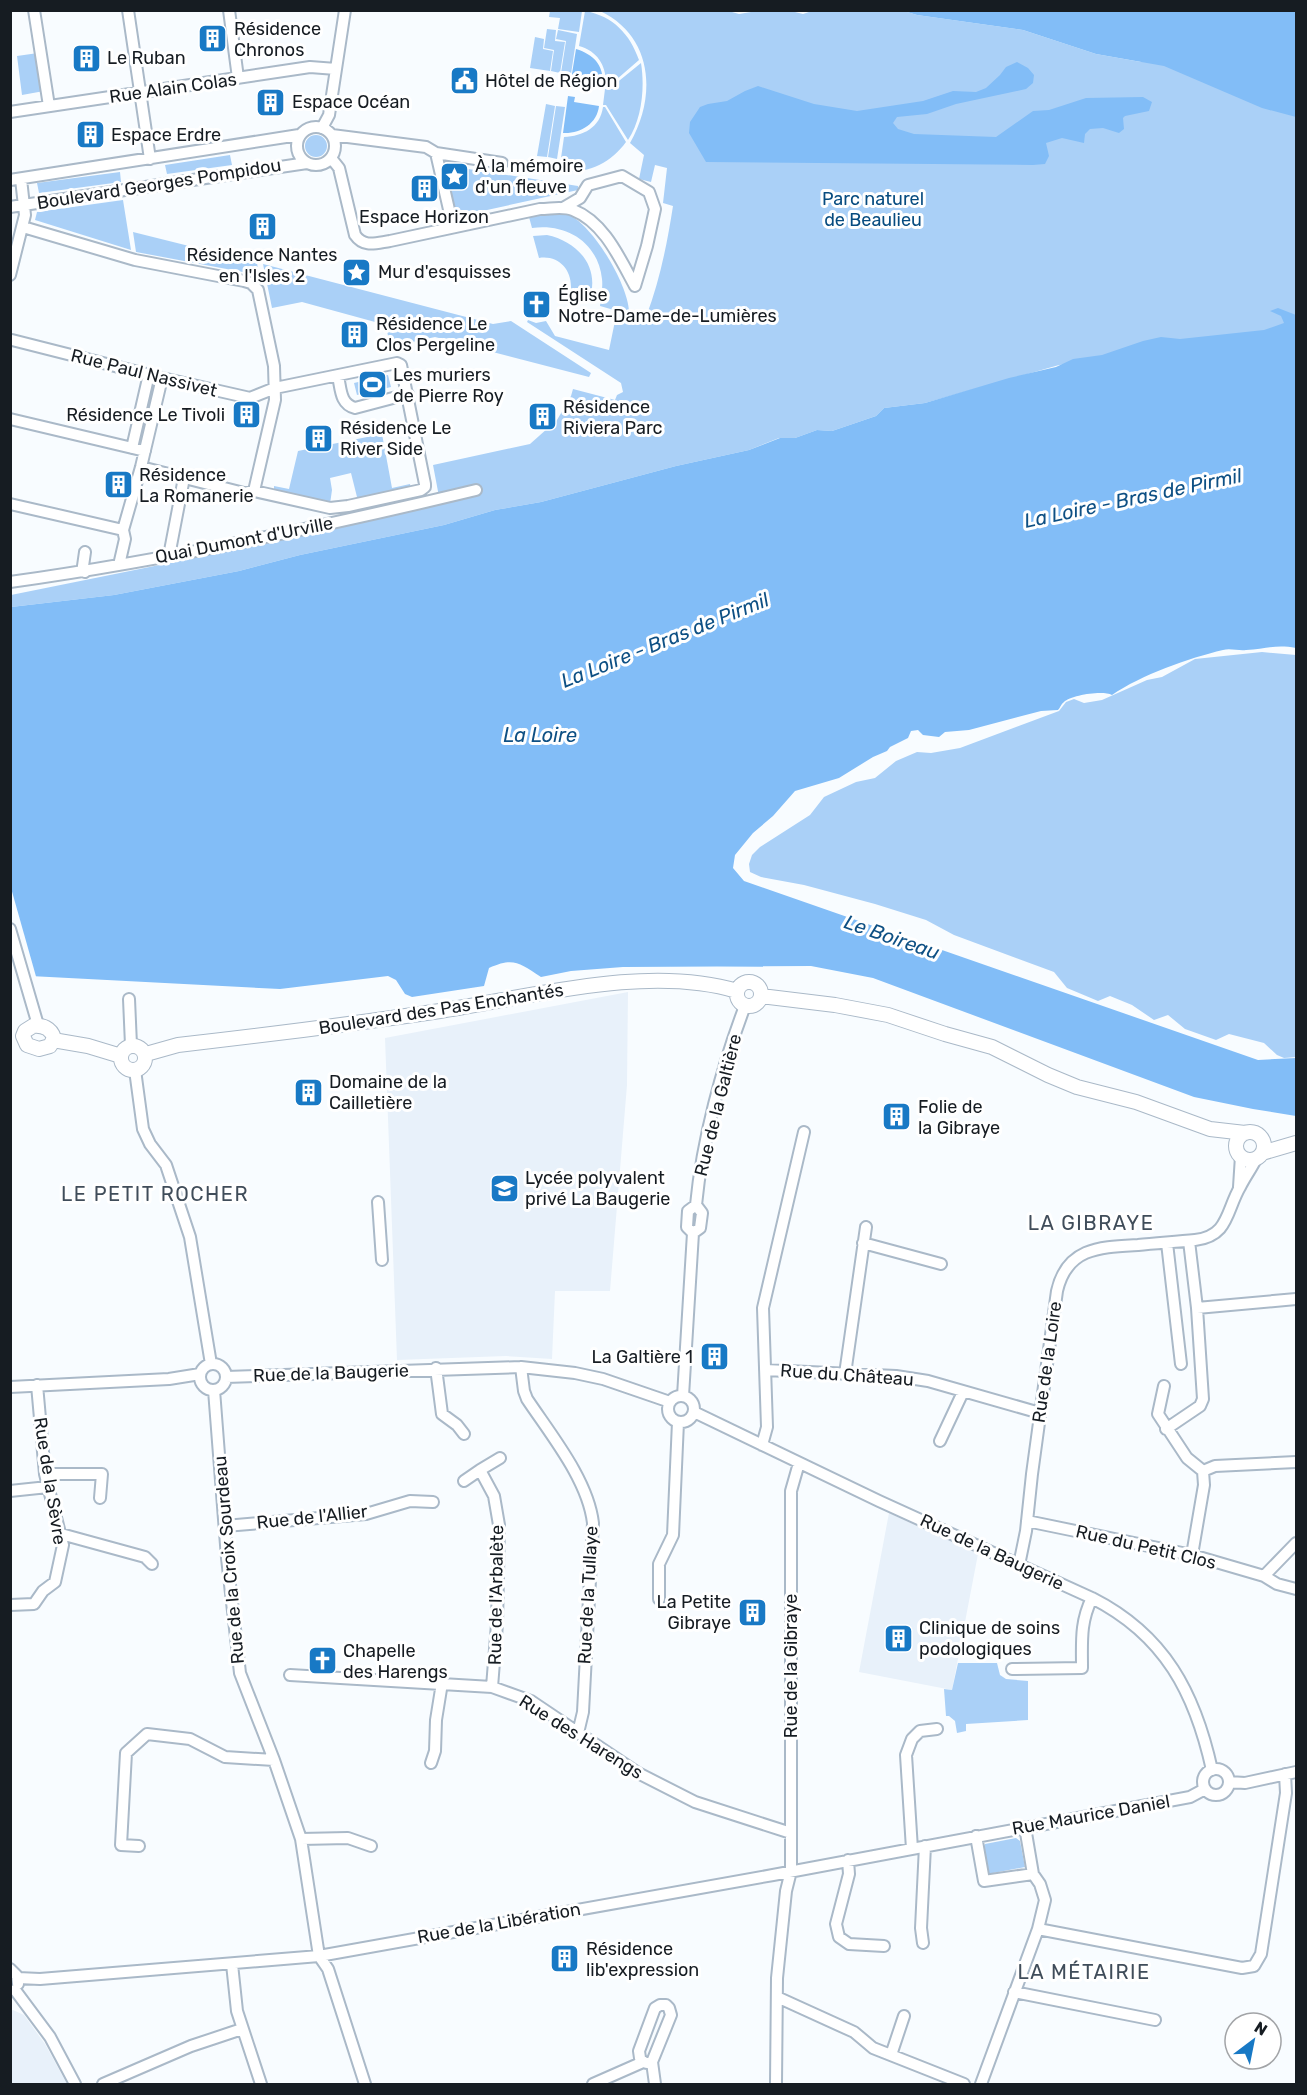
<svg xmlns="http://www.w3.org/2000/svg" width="1307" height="2095" font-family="Rubik,sans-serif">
	<rect width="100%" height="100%" fill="#f8fcff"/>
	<path fill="#e8f1fa" d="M628,992L627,1085L610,1291H555L552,1359L506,1356L397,1360L385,1038Z
		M889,1513L978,1554L952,1690L859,1672Z
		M13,2010L24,2015L45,2044L67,2084H11L10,2011Z"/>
	<path fill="#aad0f7" d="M725,10L739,14L763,10L791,11L803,14L815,10L904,11L917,15L1023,30L1096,54L1141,62L1178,49L1296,64V342L1059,365L925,403L884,408L876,416L832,431L817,430L795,438H779L749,450L676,466L541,502L495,510L444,525L300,555L239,571L114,595L11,607V595L269,543L440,502L433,465L530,444L557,420L571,396L573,389L615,400L617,395L623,392L621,383L527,322L528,320L536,323L546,321L555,336L609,350L615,321L612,320L614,310L600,306C601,297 603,288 602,279C598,242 566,223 532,228L529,217C539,215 553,210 562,212C590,218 628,284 629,311L646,317C660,280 667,244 673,206L663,203L667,168L655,165L651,182L639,179L644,155L630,143C657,96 653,36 600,11Z
		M550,11H582L579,32L558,29L560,18L549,17Z
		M585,11C613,16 630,34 639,60L609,86H606C607,67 598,51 579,46Z
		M547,29L556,30L555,41L565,42L560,73L551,71L554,50L544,48Z
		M558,30L577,34L571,74L561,73L566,41L556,39Z
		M535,37L544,39L543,49L553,51L550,71L530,68Z
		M38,53L44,91L22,95L17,56Z
		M641,63C645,87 642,119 628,140L606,105H603L605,89H609Z
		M546,104L555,106L547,157L537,156Z
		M556,106L565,107L557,159L548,157Z
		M603,107H605L626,142C610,164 587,174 559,172L564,137C583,136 600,128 603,107Z
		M305 146a11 11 0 1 1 22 0a11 11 0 1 1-22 0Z
		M230,155L232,165L167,174L165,165Z
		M443,165L578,186V190L455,217Z
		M120,172L121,182L39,193L37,183Z
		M123,200L131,250L35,220L37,212Z
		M133,232L257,263L259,275L136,252Z
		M547,235C575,241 598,263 591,294L571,289C572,270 559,255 539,258L533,236Z
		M263,264L493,324L511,321L591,373L589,377L435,337L390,347L386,325L302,302L272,308Z
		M388,375L391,387L357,395L354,383Z
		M382,434L392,488L410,484L411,490L358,501L351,473L330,478L332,490L330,504L274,490V486L289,489L298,451Z
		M1262,652L1296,655V1057L1284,1058L1277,1055L1264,1043L1229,1034L1216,1040L1185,1029L1168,1015L1154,1020L1132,1005L1110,996L1098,1001L1067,988L1054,972L954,935L926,920L875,904L804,885L761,877L750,872L749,864L752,855L760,847L810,815L824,797L856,782L875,778L896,761L917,752L931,753L960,748L1059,711L1066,702L1074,699L1084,703L1102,700L1147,680L1162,677L1195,659Z
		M958,1663H997L1000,1675L1006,1679L1028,1681V1720L966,1724V1731L957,1733L955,1721L949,1716H946L944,1689L952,1690Z
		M1016,1838L1020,1841L1025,1867L988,1874L983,1848L985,1844Z"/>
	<path fill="#82bdf7" d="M904,11H1296V117L1262,108L1164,66L1096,54L1023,30L917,15Z
		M576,49C595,55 604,66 603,86L577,81L576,87L570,86Z
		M1017,62L1028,68L1034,75L1033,83L1026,89L956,104L927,114L897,117L893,123L898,129L914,134L996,137L1033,111L1049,110L1086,98L1143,97L1152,102L1149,111L1125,116L1123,118L1124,129L1119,133L1103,128L1090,129L1085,134L1084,143L1062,138L1046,143L1049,156L1045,164L1033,165L706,162L689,133L690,122L700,107L708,104L727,101L745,91L758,86L814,104L857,111L923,101L953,91L976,92L986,88L1000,75L1006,67Z
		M568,96L575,97L574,102L599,106C597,124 580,134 563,133Z
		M1278,308L1296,315V648C1276,644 1265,649 1246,650C1239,651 1230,648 1223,650C1189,658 1141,675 1112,695C1103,690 1071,695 1064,702C1061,704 1060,708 1058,710L1041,711L969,730L945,732L939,737L923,735L918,730L911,731L908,738L890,747L887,751L873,757L839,778L795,791L773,816L753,833L735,855L733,868L744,881L1258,1060L1296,1058V1116L1253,1109L1194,1097L873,978L811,966L623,967L571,971L541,977C519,963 514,957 489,968L484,986L412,997L405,994L396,980L388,976L280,989L11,975V607L114,595L239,571L300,555L444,525L495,510L541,502L676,466L749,450L780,438H795L817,430L832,431L876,416L884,408L925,403L1009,378L1056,367L1073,359L1102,355L1143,341L1161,337L1180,339L1264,330L1284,323L1281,316L1270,311Z"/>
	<path fill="#f8fcff" d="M11,888L37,980L13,978L10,969Z"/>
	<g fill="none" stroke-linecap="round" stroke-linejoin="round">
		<defs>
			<path id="minor" d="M34,10L49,106
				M128,10L150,159
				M229,10L238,78
				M10,112L310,67L336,69
				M297 146a19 19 0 1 1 38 0a19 19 0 1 1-38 0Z
				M322,128L329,115L345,10
				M332,135L426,147L436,153L502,163
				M436,153L453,227
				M331,158L339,168L355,235C364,248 376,243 390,241L540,209C551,209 563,206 573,210C604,222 620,259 635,286L647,246L655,209L649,192L622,176L588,185L580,198L563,208
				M10,180L299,135
				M10,207L307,163
				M23,227L135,260L244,281L251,283L258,290L274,366L275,400L254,491
				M10,275L25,215L21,179
				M12,340L162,378L250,398L275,388L397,363L401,365L425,484V487L421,490L348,506L330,508L254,491L244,493L141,467
				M338,376C341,389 340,404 355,408L408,394
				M10,419L145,451
				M132,448L149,374
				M10,504L123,530
				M169,556L183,483
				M119,565L125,539L123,530L141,467L162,378
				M85,572L83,566L85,552
				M10,582C167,560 322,527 476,490
				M10,929L38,1025
				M129,999L131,1045
				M135,1070L143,1129L150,1144L166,1165L190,1237L211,1364
				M1239,1187L1241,1156
				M378,1202L382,1260
				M693,1233L700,1228L702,1213L696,1205C702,1141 722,1066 745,1006
				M863,1243L941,1264
				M1167,1243L1181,1364
				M1197,1308L1296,1299
				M200 1377a13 13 0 1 1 26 0a13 13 0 1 1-26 0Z
				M521,1367L524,1391L527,1399C551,1435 588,1480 593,1523L583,1712L578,1733
				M436,1368L442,1414L457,1425L464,1434
				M765,1370L896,1376L928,1381L1040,1413
				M845,1374L866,1227
				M226,1377L521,1367L575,1373L603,1379L670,1402
				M1164,1386L1158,1414L1187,1458L1203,1471
				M10,1387L169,1379L200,1374
				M214,1390L227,1558L240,1673L274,1760L301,1839L319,1956L328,1969L365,2084
				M668 1409a13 13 0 1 1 26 0a13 13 0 1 1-26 0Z
				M683,1396L693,1233L687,1227L688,1211L696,1205
				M694,1412L879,1501L1092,1598C1165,1635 1195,1693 1212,1770
				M1166,1429L1200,1406L1203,1399L1197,1308L1189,1241
				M940,1441L963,1392
				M762,1445L767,1427L763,1308L804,1132
				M1203,1471L1215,1466L1296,1462
				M45,1474H102L100,1498
				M464,1481L480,1470
				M10,1491L48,1487
				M1027,1521L1192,1555L1264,1576L1277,1584L1296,1589
				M225,1526L366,1514L410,1501L433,1502
				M61,1534L145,1557L152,1564
				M1192,1555L1204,1485L1203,1471
				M1019,1565L1026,1531L1032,1474L1057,1291C1067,1247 1101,1247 1138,1245C1157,1243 1176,1242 1195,1240C1229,1236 1226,1211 1240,1187C1245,1177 1251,1169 1256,1159
				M1264,1576L1296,1543
				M659,1599V1564L673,1535L678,1422
				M10,1605L34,1604L43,1591L55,1582L63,1545L45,1474L37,1385
				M1012,1669L1082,1668C1082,1642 1080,1622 1092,1598
				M290,1675L492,1687L531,1701L638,1773L695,1802L791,1833
				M492,1687L497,1624L499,1525L494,1496L480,1470L500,1458
				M431,1763L435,1751L436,1720L442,1683
				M1203 1782a13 13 0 1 1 26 0a13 13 0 1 1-26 0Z
				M1229,1782L1245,1783L1296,1772
				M976,1836L984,1881L1033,1874
				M301,1839L348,1838L371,1846
				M139,1846L121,1845L126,1753L147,1734L190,1739L225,1757L274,1760
				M912,1849L906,1755L912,1739L920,1731L937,1729
				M848,1860L849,1874L836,1924L839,1937L849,1944L884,1946
				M1038,1929L1242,1968L1254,1966L1261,1954L1286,1793L1285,1774
				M923,1943L921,1928L925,1846
				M232,1964L237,2011L261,2084
				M10,1969L17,1976L18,1984
				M18,1978L40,1979L319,1956L773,1875L1190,1797L1205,1789
				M15,1990L50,2037L75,2084
				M1014,1992L1155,2020
				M777,1997L854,2032L873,2048L964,2084
				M891,2055L904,2016
				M652,2062C646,2064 644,2063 640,2058L639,2051L655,2008L660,2005H666L669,2008L671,2015L652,2062L655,2084
				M103,2084L191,2046L242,2029
				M593,2084L643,2062
				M776,2084L777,1978L786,1891L791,1871V1491L799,1463
				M981,2084L1038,1929L1045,1900L1040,1884L1033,1874L1025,1827"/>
			<path id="major" d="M737 994a12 12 0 1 1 24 0a12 12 0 1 1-24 0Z
				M761,996L835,1005L888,1015L945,1034L992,1047L1048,1075L1077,1087L1136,1102L1210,1129L1245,1133
				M33,1026C43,1025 51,1028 54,1038L50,1046L39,1049L27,1045L23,1036L25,1031Z
				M53,1040L88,1046L121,1056
				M121 1058a12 12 0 1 1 24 0a12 12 0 1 1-24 0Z
				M146,1054L178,1045C266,1035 353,1024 440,1011C531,997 648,964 737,991
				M1236 1146a14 14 0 1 1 28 0a14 14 0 1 1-28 0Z
				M1262,1153L1296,1143"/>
		</defs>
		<use href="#minor" stroke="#aab9c8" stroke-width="14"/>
		<use href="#major" stroke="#aab9c8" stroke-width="16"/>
		<use href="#minor" stroke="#fff" stroke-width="10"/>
		<use href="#major" stroke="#fff" stroke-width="14"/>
	</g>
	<defs>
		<symbol id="building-square" viewBox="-11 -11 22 22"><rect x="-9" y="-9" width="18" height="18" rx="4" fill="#1879c5" stroke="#fff"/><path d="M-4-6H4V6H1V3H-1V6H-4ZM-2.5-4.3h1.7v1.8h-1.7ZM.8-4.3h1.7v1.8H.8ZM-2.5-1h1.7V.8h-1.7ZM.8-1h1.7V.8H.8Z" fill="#fff"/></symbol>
		<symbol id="civic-square" viewBox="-11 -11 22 22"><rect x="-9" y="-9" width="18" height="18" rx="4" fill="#1879c5" stroke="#fff"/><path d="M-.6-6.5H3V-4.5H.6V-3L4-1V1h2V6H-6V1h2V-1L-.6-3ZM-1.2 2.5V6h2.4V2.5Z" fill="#fff"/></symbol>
		<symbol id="sight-square" viewBox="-11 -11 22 22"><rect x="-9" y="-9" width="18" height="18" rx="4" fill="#1879c5" stroke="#fff"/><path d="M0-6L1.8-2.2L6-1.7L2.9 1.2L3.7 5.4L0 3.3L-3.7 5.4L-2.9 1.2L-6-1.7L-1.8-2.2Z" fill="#fff"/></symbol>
		<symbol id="church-square" viewBox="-11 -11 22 22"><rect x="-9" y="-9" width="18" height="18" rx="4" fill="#1879c5" stroke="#fff"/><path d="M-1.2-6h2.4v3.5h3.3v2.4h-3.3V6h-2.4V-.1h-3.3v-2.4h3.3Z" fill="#fff"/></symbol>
		<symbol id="stadium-square" viewBox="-11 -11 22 22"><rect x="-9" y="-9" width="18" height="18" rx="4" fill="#1879c5" stroke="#fff"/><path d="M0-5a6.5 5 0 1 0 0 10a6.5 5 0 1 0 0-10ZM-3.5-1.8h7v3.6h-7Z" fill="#fff"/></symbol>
		<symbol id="school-square" viewBox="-11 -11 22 22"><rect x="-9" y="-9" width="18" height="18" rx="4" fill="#1879c5" stroke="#fff"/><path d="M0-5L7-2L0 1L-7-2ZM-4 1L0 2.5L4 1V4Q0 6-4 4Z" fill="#fff"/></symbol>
	</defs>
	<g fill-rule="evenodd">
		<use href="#building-square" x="196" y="22" width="33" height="33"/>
		<use href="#building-square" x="70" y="42" width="33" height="33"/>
		<use href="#civic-square" x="448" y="64" width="33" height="33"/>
		<use href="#building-square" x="254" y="86" width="33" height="33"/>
		<use href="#building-square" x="74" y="118" width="33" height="33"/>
		<use href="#sight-square" x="438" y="160" width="33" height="33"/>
		<use href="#building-square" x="408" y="172" width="33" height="33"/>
		<use href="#building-square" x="246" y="210" width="33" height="33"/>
		<use href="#sight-square" x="340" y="256" width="33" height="33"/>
		<use href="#church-square" x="520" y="288" width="33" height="33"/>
		<use href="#building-square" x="338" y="318" width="33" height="33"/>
		<use href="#stadium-square" x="356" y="368" width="33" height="33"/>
		<use href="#building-square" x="230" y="398" width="33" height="33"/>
		<use href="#building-square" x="526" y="400" width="33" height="33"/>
		<use href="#building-square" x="302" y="422" width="33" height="33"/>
		<use href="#building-square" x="102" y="468" width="33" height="33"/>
		<use href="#building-square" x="292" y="1076" width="33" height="33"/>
		<use href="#building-square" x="880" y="1100" width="33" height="33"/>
		<use href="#school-square" x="488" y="1172" width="33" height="33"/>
		<use href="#building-square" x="698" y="1340" width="33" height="33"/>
		<use href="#building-square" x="736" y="1596" width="33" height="33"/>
		<use href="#building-square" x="882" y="1622" width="33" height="33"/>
		<use href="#church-square" x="306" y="1644" width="33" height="33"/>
		<use href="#building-square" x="548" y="1942" width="33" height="33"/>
	</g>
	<g text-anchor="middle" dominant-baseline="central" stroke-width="6" stroke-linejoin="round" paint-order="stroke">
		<g font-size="18" fill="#161c22" stroke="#fff" text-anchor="start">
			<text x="234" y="29">Résidence<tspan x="234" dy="21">Chronos</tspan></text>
			<text x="107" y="58">Le Ruban</text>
			<text x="485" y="81">Hôtel de Région</text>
			<text x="292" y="102">Espace Océan</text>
			<text x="111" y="135">Espace Erdre</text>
			<text x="475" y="166">À la mémoire<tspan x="475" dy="21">d'un fleuve</tspan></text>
			<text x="424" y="217" text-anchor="middle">Espace Horizon</text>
			<text x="262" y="255" text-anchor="middle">Résidence Nantes<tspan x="262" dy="21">en l'Isles 2</tspan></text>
			<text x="378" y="272">Mur d'esquisses</text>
			<text x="558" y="295">Église<tspan x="558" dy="21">Notre-Dame-de-Lumières</tspan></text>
			<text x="376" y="324">Résidence Le<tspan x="376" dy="21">Clos Pergeline</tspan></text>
			<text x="393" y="375">Les muriers<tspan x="393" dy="21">de Pierre Roy</tspan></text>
			<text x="563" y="407">Résidence<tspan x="563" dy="21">Riviera Parc</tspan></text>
			<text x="225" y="415" text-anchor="end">Résidence Le Tivoli</text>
			<text x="340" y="428">Résidence Le<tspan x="340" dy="21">River Side</tspan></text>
			<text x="139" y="475">Résidence<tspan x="139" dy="21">La Romanerie</tspan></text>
			<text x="329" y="1082">Domaine de la<tspan x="329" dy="21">Cailletière</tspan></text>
			<text x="918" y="1107">Folie de<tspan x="918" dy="21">la Gibraye</tspan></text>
			<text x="525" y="1178">Lycée polyvalent<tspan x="525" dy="21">privé La Baugerie</tspan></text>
			<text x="693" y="1357" text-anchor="end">La Galtière 1</text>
			<text x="731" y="1602" text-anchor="end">La Petite<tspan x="731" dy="21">Gibraye</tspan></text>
			<text x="919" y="1628">Clinique de soins<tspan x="919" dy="21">podologiques</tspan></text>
			<text x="343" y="1651">Chapelle<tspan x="343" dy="21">des Harengs</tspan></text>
			<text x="586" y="1949">Résidence<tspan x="586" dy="21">lib'expression</tspan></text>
		</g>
		<g font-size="18" fill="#161c22" stroke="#fff">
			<text transform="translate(173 88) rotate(-8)">Rue Alain Colas</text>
			<text transform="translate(159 184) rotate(-9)">Boulevard Georges Pompidou</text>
			<text transform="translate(144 373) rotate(14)">Rue Paul Nassivet</text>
			<text transform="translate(244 540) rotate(-11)">Quai Dumont d'Urville</text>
			<text transform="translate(441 1009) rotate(-9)">Boulevard des Pas Enchantés</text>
			<text transform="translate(718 1105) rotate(-76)">Rue de la Galtière</text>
			<text transform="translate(1047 1362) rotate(-82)">Rue de la Loire</text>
			<text transform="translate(331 1373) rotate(-2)">Rue de la Baugerie</text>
			<text transform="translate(847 1375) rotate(4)">Rue du Château</text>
			<text transform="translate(50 1481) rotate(81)">Rue de la Sèvre</text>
			<text transform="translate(312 1517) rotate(-6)">Rue de l'Allier</text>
			<text transform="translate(1146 1547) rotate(13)">Rue du Petit Clos</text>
			<text transform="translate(992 1552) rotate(25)">Rue de la Baugerie</text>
			<text transform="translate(229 1560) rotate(-95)">Rue de la Croix Sourdeau</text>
			<text transform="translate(496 1595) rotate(-89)">Rue de l'Arbalète</text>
			<text transform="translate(588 1595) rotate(-87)">Rue de la Tullaye</text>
			<text transform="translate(791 1666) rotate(-90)">Rue de la Gibraye</text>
			<text transform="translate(581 1737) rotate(32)">Rue des Harengs</text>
			<text transform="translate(1091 1815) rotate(-10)">Rue Maurice Daniel</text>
			<text transform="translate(499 1923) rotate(-10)">Rue de la Libération</text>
		</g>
		<g font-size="18" fill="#074c80" stroke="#fff">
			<text x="873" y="199">Parc naturel<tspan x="873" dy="21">de Beaulieu</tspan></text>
		</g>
		<g font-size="20" font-style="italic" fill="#0e5084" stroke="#fff">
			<text transform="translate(1133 498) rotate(-12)">La Loire - Bras de Pirmil</text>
			<text transform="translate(665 640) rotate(-22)">La Loire - Bras de Pirmil</text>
			<text x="540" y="735">La Loire</text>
			<text transform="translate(892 937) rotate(19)">Le Boireau</text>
		</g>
		<g font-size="20" letter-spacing="1.5" fill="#404d5a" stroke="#fff">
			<text x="155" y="1194">LE PETIT ROCHER</text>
			<text x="1091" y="1223">LA GIBRAYE</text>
			<text x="1084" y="1972">LA MÉTAIRIE</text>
		</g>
	</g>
	<rect width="1307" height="2095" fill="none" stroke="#161c22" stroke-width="24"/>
	<g transform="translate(1253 2041) rotate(32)"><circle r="28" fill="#ffffff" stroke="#a2a4a7" stroke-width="1.5"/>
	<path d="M0-4.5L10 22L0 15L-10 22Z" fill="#1879c5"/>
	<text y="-9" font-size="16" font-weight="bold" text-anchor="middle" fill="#161c22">N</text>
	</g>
</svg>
